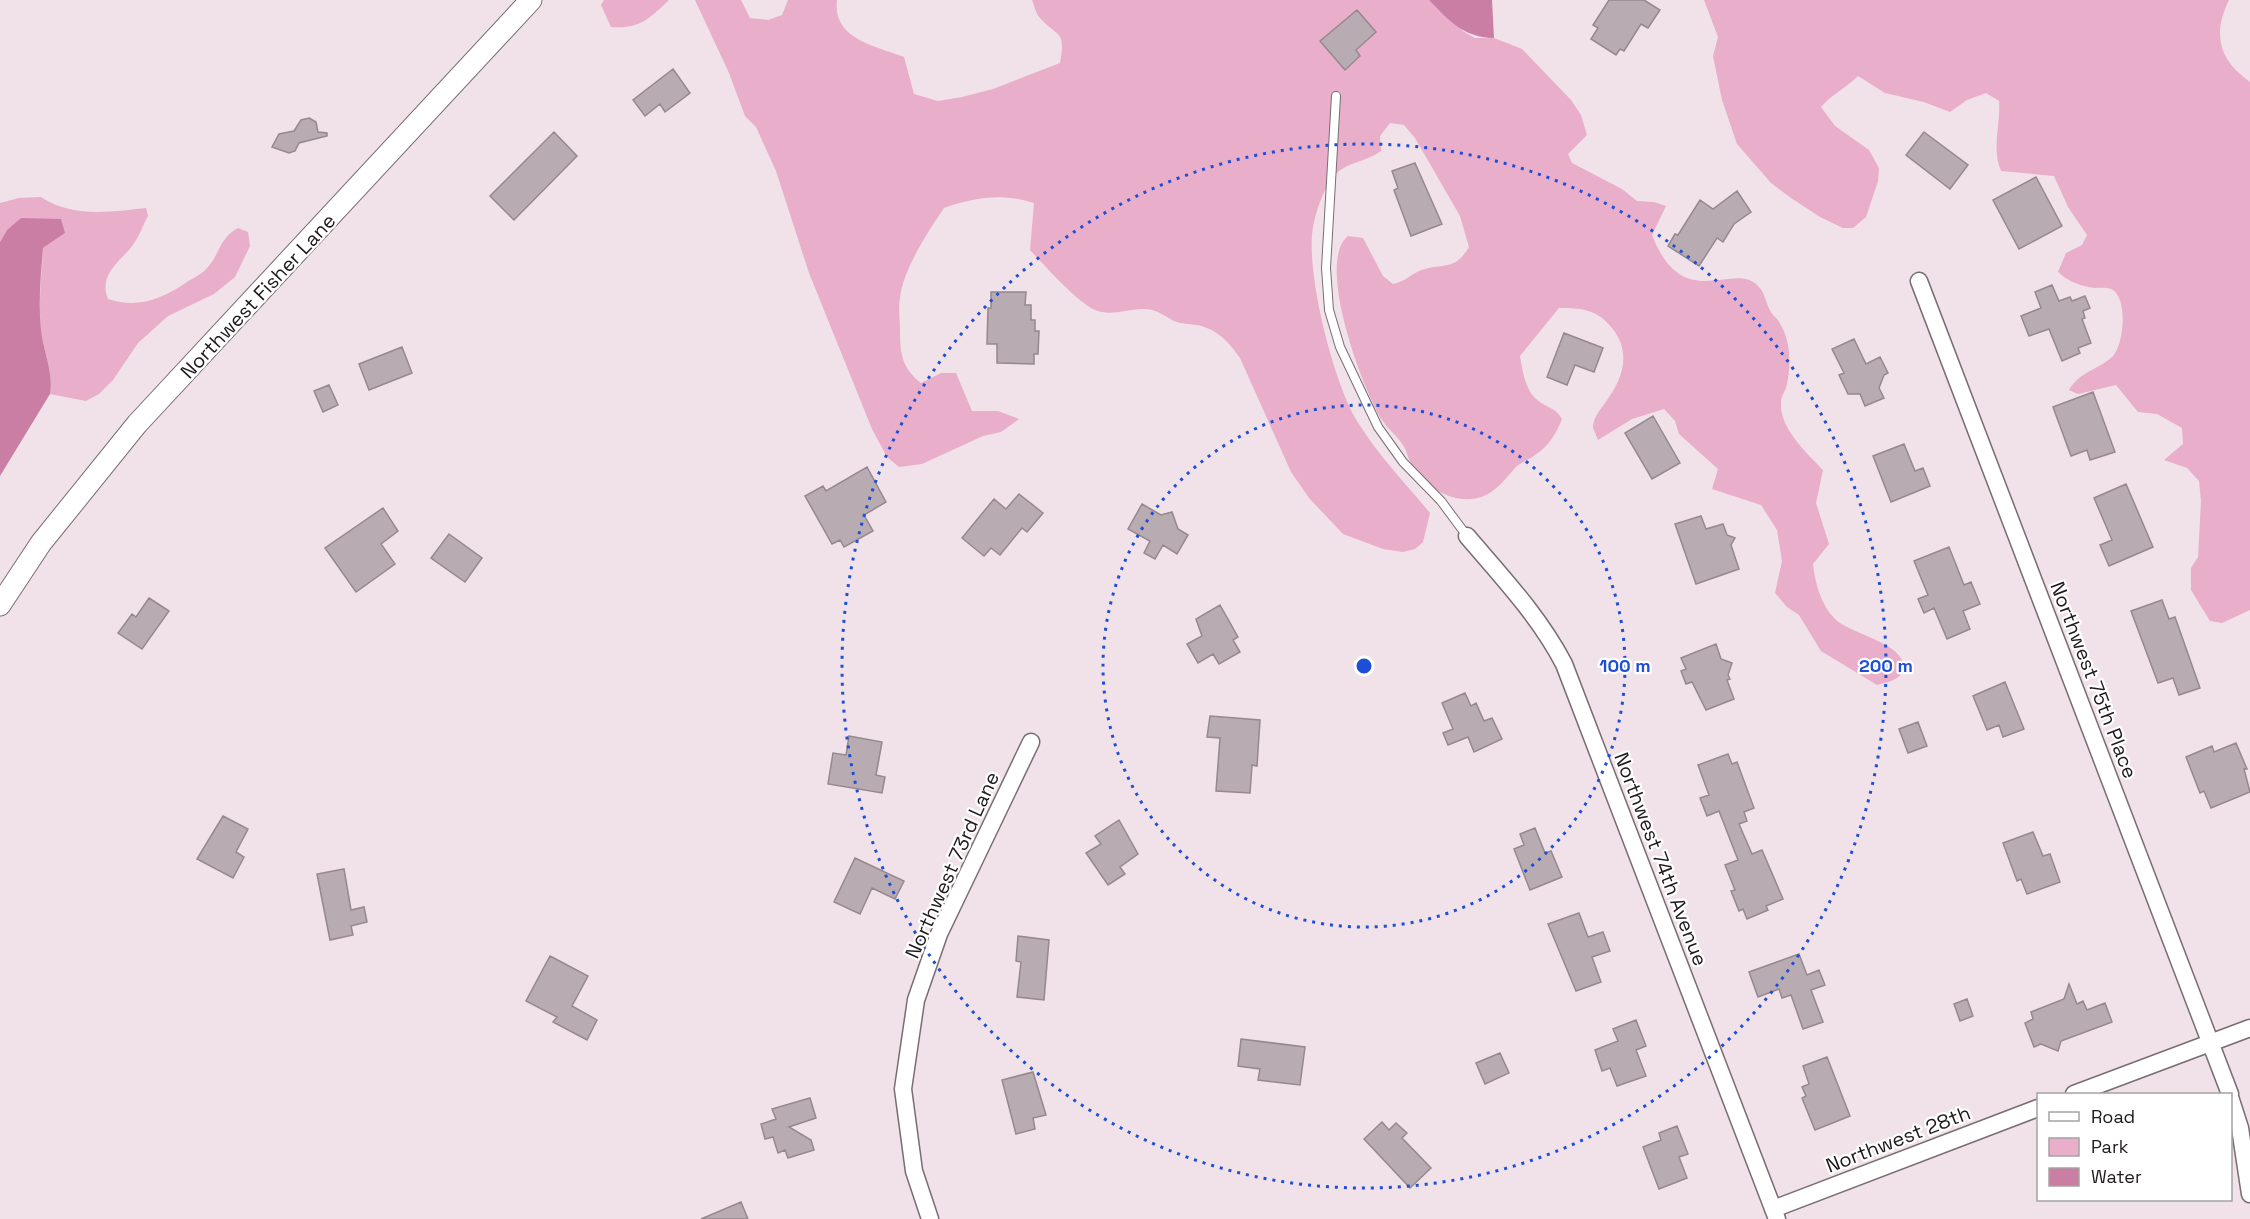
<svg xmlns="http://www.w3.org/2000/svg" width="2250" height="1219" font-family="'Space Grotesk',sans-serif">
	<rect width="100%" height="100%" fill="#f0e2e8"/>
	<path fill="#e9aec9" d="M604,0H669C649,19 640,29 611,27L601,5Z
		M695,0H741L750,18L768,20L782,15L788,0H837C832,39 875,46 904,57L914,94L938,101L962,97L993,89L1060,63C1066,29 1058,38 1040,18C1036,14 1034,5 1032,0H1429L1464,32L1475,38H1494L1522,49L1571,100L1581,115L1587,135L1568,154L1572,163L1622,189L1637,201L1654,202L1666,206L1652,235C1684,317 1735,258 1759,287C1765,293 1766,304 1771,312C1773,316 1777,318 1779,322C1791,340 1791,364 1787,384C1786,390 1781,396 1781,402C1779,428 1807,453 1823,470L1816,503L1829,544L1813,564C1815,583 1821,605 1835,619C1850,634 1908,644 1903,669C1900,681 1887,682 1877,685L1821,651L1799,615L1787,607L1775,593L1782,561L1777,530L1761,505L1712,489L1718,469L1679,434L1675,421L1664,409L1632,419L1598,440C1597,437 1594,431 1593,428C1593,418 1600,410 1605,403C1623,379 1632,353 1612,328C1597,309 1581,308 1559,308L1520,356C1522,369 1525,388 1535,398C1544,407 1556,407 1562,419C1556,434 1549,446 1535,455C1529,460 1521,462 1516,467C1507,477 1498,489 1486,495C1458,508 1427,489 1412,466C1408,459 1407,451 1403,445C1397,436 1388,429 1382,420C1363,390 1315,262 1348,236L1363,238L1383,276L1393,284C1404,282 1409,276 1419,271C1440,262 1454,273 1469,247L1460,216L1415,138L1404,125L1390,123L1380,136L1381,151C1365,163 1342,162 1331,180C1322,193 1316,211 1313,227C1305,271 1334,386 1359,424C1379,456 1406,484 1430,513L1423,542L1415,549L1403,552L1383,549L1343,534L1309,498L1291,472L1240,358C1229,342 1217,329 1197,325C1190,324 1181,324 1174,321C1163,315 1155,308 1141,309C1126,310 1109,316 1095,310C1076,301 1045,266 1030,250L1034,203C1002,193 975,197 944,208C928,232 903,269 900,298C898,309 900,320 900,330C900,354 902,368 921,383L941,373H956L972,411H998L1019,419L1001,432L983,436L922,464L899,467L887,457L872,429L809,273L776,171L756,127L745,116L729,73Z
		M1704,0H2229C2212,35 2219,60 2250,82V610L2222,623L2210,621L2191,590V568L2198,557L2201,501L2199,481L2187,468L2164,460L2183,444L2182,428L2157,414L2138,412L2116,385L2078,394L2069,390C2080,371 2098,370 2112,357C2124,346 2128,300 2113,290C2108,287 2100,288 2095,288C2080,286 2069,282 2058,272L2066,253L2082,245L2087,235L2068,207L2054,176L2001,171C1991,146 2001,126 1999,101L1986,93L1967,100L1950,112L1924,102L1885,93L1858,76C1846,88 1832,94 1821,107L1835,126L1869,150L1879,168L1878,181L1866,217L1853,228H1843L1820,217L1791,198L1771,183L1737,144L1722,100L1713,56L1718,37Z
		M41,197C72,218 111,212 146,208L148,216C142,227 138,240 129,250C116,264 99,277 108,299C138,309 162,299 187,282C193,278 202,274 207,268C220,255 218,239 238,228L248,232L250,246L235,277L214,294L168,316L138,343L113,380L99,394L86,401L50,394C54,373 43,351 41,329C38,301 42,275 43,248L65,233L7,230L0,242V203L19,198Z"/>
	<path fill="#cb7ea3" d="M1429,0H1492L1494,38C1462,37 1450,21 1429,0Z
		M21,218L61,219L65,233L43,248C41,275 38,302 41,329C43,351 54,373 50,394L0,476V242L7,230Z"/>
	<path fill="#b8abb1" stroke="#95888e" stroke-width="1.5" d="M1609,0H1644L1660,10L1648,28L1641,24L1624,51L1620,49L1616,55L1591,39L1598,28L1593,25Z
		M1357,10L1376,32L1356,50L1360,56L1345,70L1320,41Z
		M673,69L690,93L665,112L660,104L645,116L633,100Z
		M309,118L316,122L318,132L327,133V136L299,143L295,151L289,153L272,147L279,134L294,131L301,120Z
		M554,132L577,156L514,220L490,196Z
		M1924,132L1968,165L1950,189L1906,155Z
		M1415,163L1442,224L1411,236L1394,190L1398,188L1392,171Z
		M2036,177L2062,226L2019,249L1993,200Z
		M1737,191L1751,212L1734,224L1723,242L1717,238L1699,266L1668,246L1675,234L1678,235L1700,200L1713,209Z
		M2052,285L2059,301L2070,297L2072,301L2085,296L2090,308L2083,311L2085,318L2082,319L2091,343L2078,348L2080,353L2062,361L2049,329L2029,336L2021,316L2041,308L2035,292Z
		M991,292H1026L1025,305H1031V320H1035V331H1039L1038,354H1034V364L997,363V344H987L988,308H991Z
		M1564,333L1603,348L1594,372L1575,365L1567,385L1547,377Z
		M1854,339L1866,364L1880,357L1888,373L1884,375L1879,388L1884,398L1865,406L1860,394H1848L1839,375L1844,373L1832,349Z
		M402,347L412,373L369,390L359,364Z
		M329,385L338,405L323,412L314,391Z
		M2093,392L2115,452L2090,460L2087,450L2071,456L2053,407Z
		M1653,416L1680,463L1652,479L1625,433Z
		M1904,444L1915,471L1923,468L1930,486L1891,502L1873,456Z
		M867,467L886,502L864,515L873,531L844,547L840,540L832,544L805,496L823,486L826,491Z
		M2126,484L2153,547L2109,566L2100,545L2112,540L2094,498Z
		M1019,494L1043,513L1027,532L1022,528L1000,555L991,548L984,556L962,538L994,499L1006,509Z
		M1142,504L1161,515L1172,512L1178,529L1188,535L1177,554L1163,545L1155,559L1144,553L1150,541L1128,529Z
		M383,508L398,531L381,544L395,564L356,592L325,548Z
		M1701,516L1706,529L1723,524L1727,535L1735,538L1731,545L1739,569L1696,584L1675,524Z
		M449,534L482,558L465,582L431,558Z
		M1949,547L1964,585L1971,582L1980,604L1963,611L1970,629L1947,639L1934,608L1924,613L1918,599L1928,595L1914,561Z
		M149,598L169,611L142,649L118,633L132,614L136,617Z
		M2162,600L2169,619L2175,617L2200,688L2179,695L2173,678L2158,683L2131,611Z
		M1220,605L1238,637L1233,640L1240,652L1219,664L1213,654L1198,663L1187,644L1202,636L1196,619Z
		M1716,644L1721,659L1732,663L1728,675L1730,679L1727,680L1734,699L1706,710L1692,682L1686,684L1681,671L1686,669L1681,658Z
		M2005,682L2024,729L2003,737L1999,725L1987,730L1973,696Z
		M1465,693L1471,706L1476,703L1484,721L1492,718L1502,739L1474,752L1468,737L1448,745L1443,733L1453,729L1442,703Z
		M1210,716L1260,720L1257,766L1252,765L1250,793L1216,791L1220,738L1207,737Z
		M1918,722L1927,746L1908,753L1899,729Z
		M849,736L882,742L876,775L885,777L882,793L828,784L833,753L846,755Z
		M2236,743L2247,769H2244L2250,792L2211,808L2204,791L2200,793L2186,757L2212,746L2214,752Z
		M1728,754L1732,764L1737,762L1754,808L1744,812L1747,821L1739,824L1752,854L1762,850L1783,899L1766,906L1768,910L1747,919L1743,909L1739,911L1731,891L1735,890L1725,865L1738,860L1719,811L1707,816L1700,798L1709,795L1698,765Z
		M223,816L248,829L236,852L244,857L233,878L197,859Z
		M1119,820L1138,854L1120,867L1125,874L1108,885L1086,853L1101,844L1095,836Z
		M1535,828L1545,853L1551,851L1562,877L1530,890L1514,849L1524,845L1520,834Z
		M2033,832L2043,856L2050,854L2060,882L2027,894L2021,879L2017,881L2003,843Z
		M855,858L904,881L895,899L872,888L860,914L834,902Z
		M344,869L351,910L364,907L367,922L351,926L353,935L330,940L317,874Z
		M1579,913L1588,937L1603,932L1610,951L1592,957L1601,982L1576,991L1548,924Z
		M1018,936L1049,940L1044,1000L1017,997L1021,962L1016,961Z
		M1799,954L1807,975L1819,970L1825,985L1811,990L1823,1022L1803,1029L1791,995L1782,998L1779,989L1758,997L1749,972Z
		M550,956L588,976L572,1006L597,1020L587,1040L553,1022L557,1017L526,1001Z
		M2069,984L2077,1004L2083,1001L2087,1010L2105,1003L2112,1022L2061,1041L2058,1051L2041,1044L2034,1047L2025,1023L2033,1019L2031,1012L2064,999Z
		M1967,999L1973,1016L1960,1021L1954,1004Z
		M1636,1020L1646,1046L1636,1050L1646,1076L1617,1086L1610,1068L1602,1071L1595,1050L1618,1041L1613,1029Z
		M1241,1039L1305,1047L1300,1085L1258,1080L1260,1069L1238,1066Z
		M1500,1053L1509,1073L1485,1084L1476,1063Z
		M1827,1057L1850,1116L1815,1130L1802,1098L1806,1096L1802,1087L1809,1084L1803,1066Z
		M1033,1072L1046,1115L1033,1118L1035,1129L1016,1134L1002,1080Z
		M810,1098L816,1118L789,1127L811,1140L814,1150L788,1158L785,1150L778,1153L773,1137L765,1139L761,1124L776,1119L772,1109Z
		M1382,1122L1389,1130L1396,1123L1407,1133L1402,1138L1431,1168L1410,1188L1364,1139Z
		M1677,1126L1688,1154L1679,1157L1687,1178L1659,1189L1643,1147L1661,1140L1659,1133Z
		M741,1202L748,1219H701Z"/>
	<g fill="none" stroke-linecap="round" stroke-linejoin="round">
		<defs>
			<path id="service" d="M1336,96L1326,268L1329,310L1340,347L1378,427L1403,462L1441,501L1467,536"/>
			<path id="minor" d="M1919,281L2230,1094
				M1467,536C1502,577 1539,616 1564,664L1777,1219
				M2074,1094L2250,1028
				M2230,1097L2240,1128L2250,1194
				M1773,1209L2038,1108
				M930,1219L914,1171L903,1089L916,1000L939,934L1031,742"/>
			<path id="tertiary" d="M0,605L41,543L137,424L531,0"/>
		</defs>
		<use href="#service" stroke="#786d72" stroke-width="10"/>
		<use href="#minor" stroke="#786d72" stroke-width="19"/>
		<use href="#tertiary" stroke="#786d72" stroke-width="23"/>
		<use href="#service" stroke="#fff" stroke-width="8"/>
		<use href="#minor" stroke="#fff" stroke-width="16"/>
		<use href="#tertiary" stroke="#fff" stroke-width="21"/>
	</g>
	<g fill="none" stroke="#1d4ed8" stroke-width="3" stroke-dasharray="3 6">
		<circle cx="1364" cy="666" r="261"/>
		<circle cx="1364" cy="666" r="522"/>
	</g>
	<g text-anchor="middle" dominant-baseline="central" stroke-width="4.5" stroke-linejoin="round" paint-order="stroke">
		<g font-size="20" fill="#1e191b" stroke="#fff">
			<text transform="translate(258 296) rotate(-47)">Northwest Fisher Lane</text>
			<text transform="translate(2094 680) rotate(69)">Northwest 75th Place</text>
			<text transform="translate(1661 859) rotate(69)">Northwest 74th Avenue</text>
			<text transform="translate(952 865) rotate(-66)">Northwest 73rd Lane</text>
			<text transform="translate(1898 1139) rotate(-21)">Northwest 28th</text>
		</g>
	</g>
	<circle cx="1364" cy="666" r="9" fill="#1d4ed8" stroke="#fff" stroke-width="3"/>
	<g font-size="18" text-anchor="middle" font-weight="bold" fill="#1d4ed8" stroke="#fff" stroke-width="4.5" stroke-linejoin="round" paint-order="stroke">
		<text x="1625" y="672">100 m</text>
		<text x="1886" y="672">200 m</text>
	</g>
	<rect x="2037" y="1093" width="195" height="108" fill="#ffffff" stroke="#a5a3a4" stroke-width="1.5"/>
	<rect x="2049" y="1112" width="30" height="9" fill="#ffffff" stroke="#a5a3a4" stroke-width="1.5"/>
	<text x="2091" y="1123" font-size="18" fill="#1e191b">Road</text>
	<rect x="2049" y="1138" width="30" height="18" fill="#e9aec9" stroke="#a5a3a4" stroke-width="1.5"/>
	<text x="2091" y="1153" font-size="18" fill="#1e191b">Park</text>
	<rect x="2049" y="1168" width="30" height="18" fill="#cb7ea3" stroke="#a5a3a4" stroke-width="1.5"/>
	<text x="2091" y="1183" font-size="18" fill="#1e191b">Water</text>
</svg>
